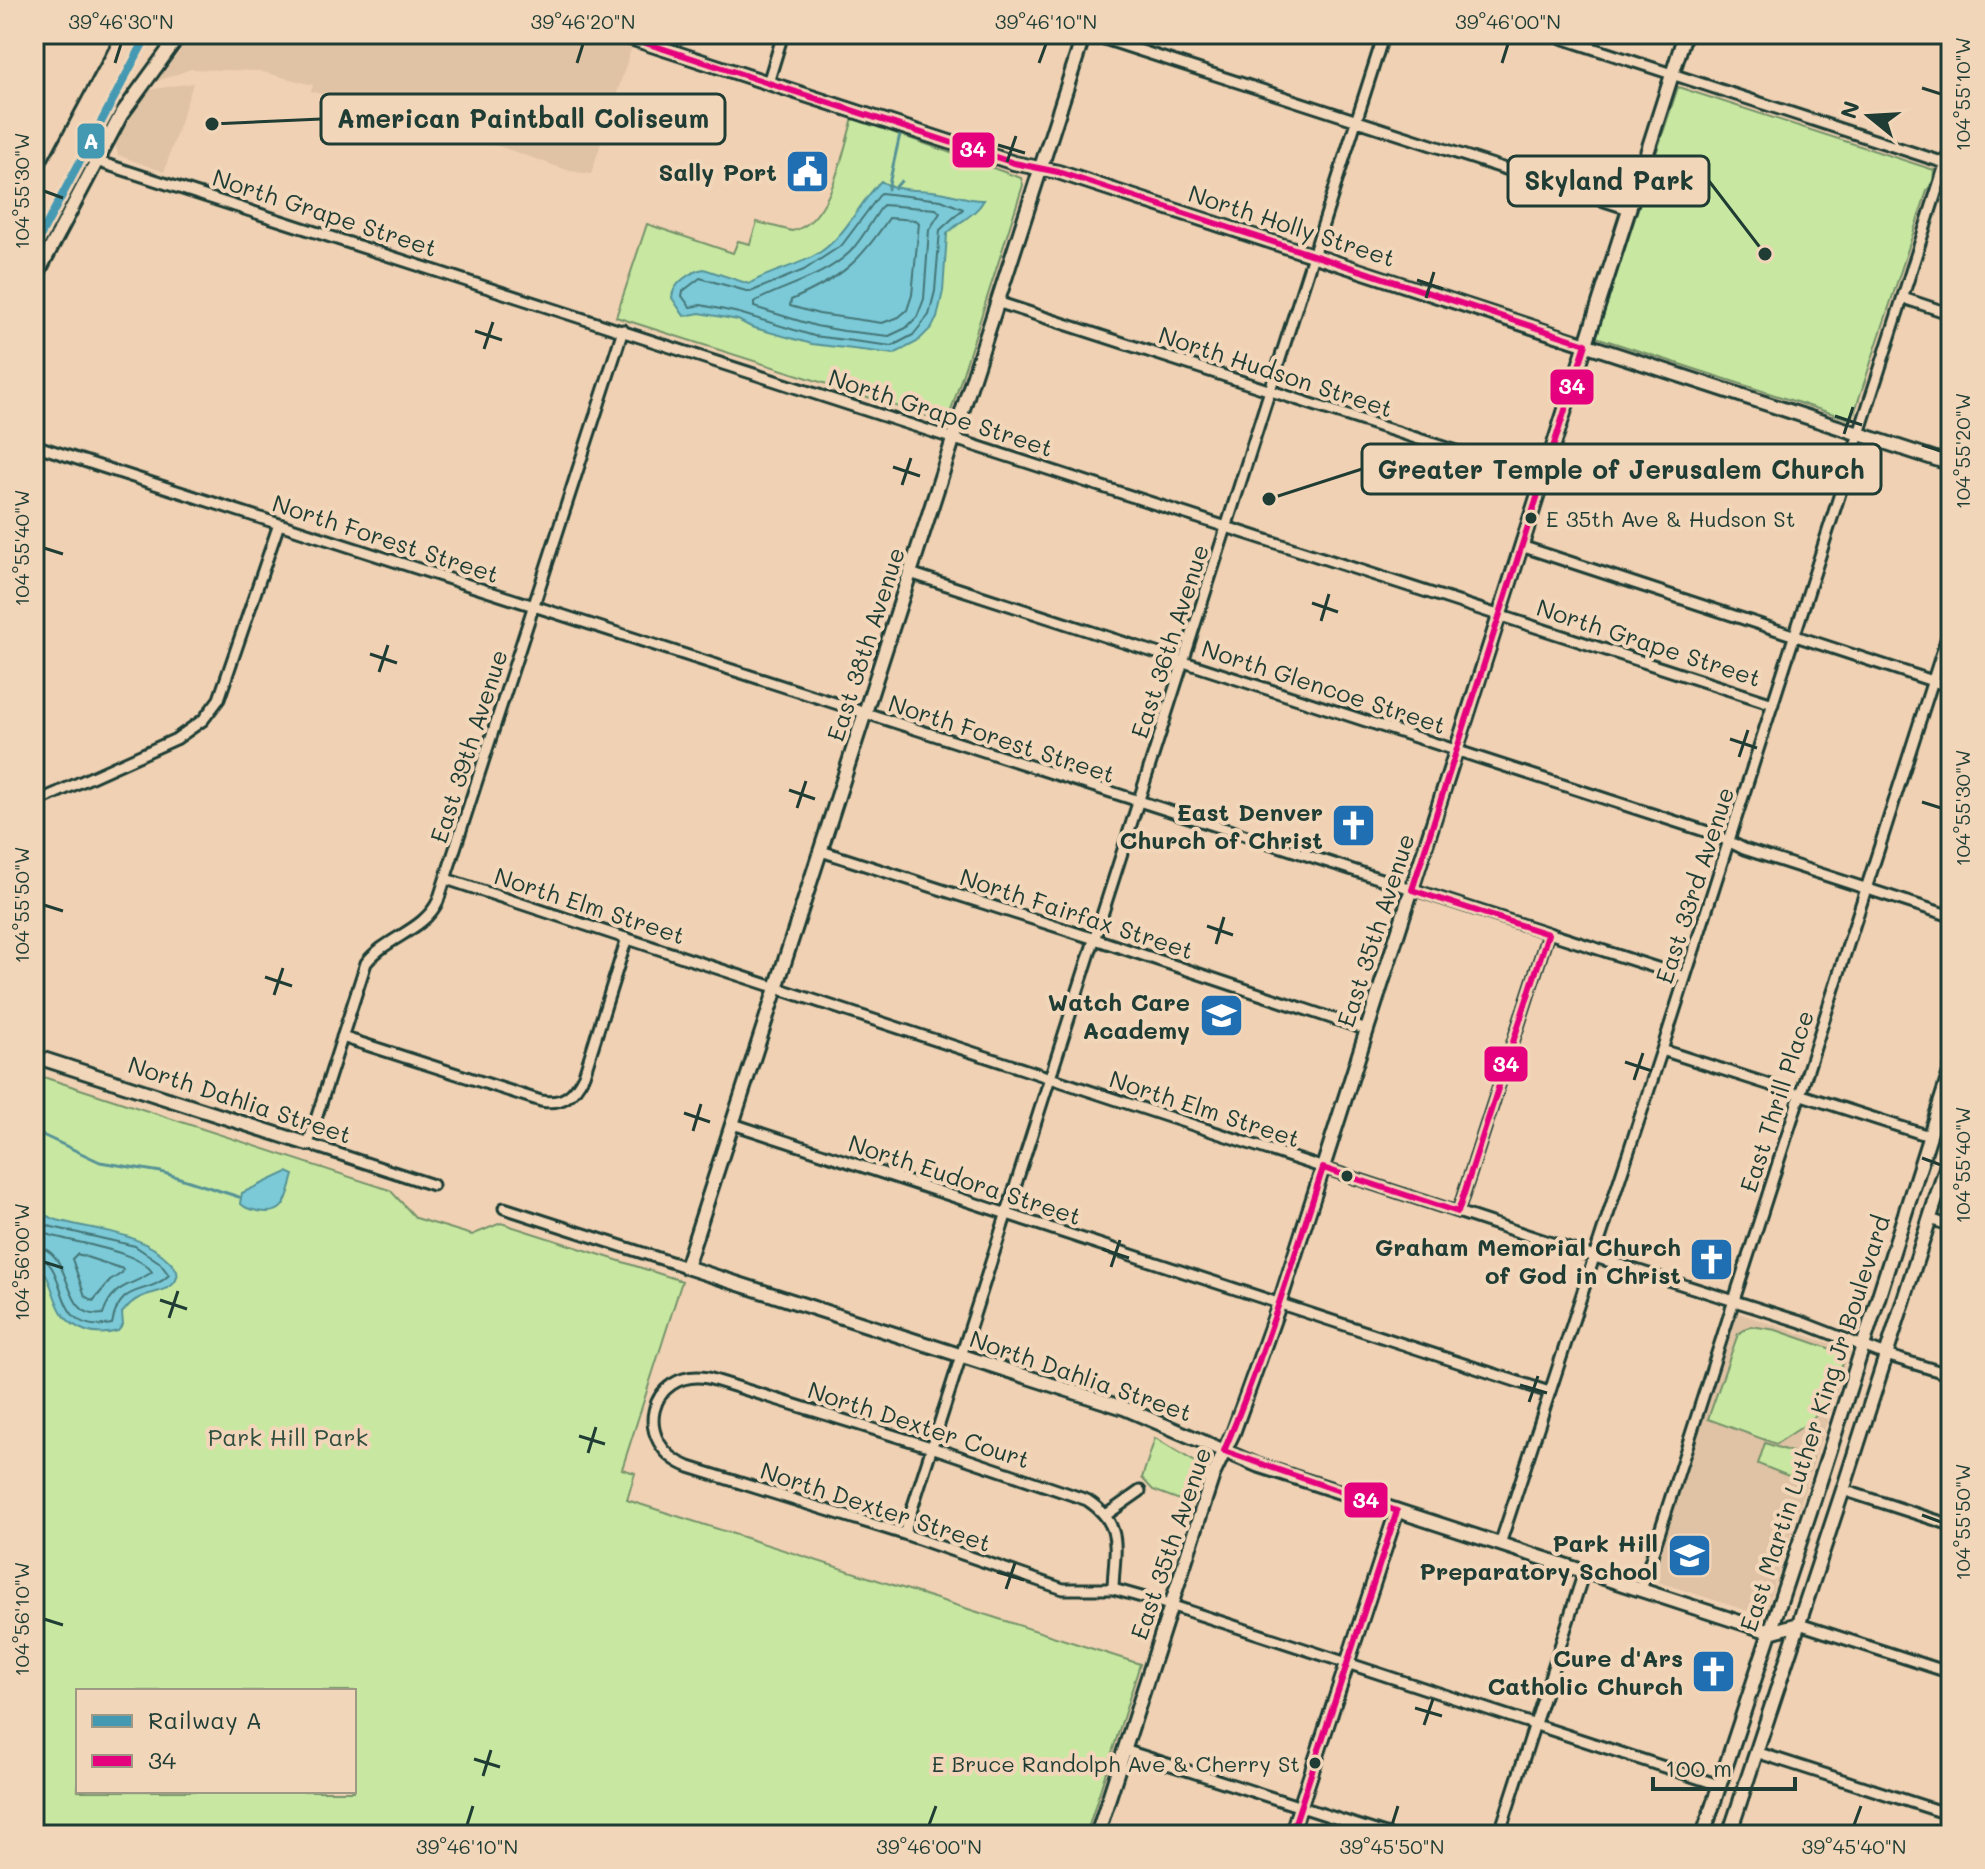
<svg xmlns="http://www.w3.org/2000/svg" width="1985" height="1869" font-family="Mali,sans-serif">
	<rect width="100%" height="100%" fill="#f0d1b3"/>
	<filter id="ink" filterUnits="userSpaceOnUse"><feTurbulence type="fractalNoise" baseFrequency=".0125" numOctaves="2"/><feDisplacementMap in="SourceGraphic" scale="16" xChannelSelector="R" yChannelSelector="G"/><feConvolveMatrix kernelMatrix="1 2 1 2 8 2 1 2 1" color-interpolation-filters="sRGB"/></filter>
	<g filter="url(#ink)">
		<path fill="#e0c2a4" d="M190,34H595L632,46L591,174L570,171L450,129L447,136L311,91L313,85L259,71L191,69L152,83L179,53Z
			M193,83L164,172L118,155L115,143L147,90Z
			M1738,1313L1850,1350L1764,1616L1652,1580Z"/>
		<path fill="#c8e8a1" stroke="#74926a" stroke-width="2" fill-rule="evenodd" d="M1678,87L1934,170L1933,181L1927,191L1852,420L1596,337Z
			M853,118L1021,178L1023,185L950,414L943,421L616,317L647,224L733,253L738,241L750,244L757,222L792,231C831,223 843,151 853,118Z
			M34,1074L390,1190L416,1218L472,1235L501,1223L682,1281L622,1469L635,1473L627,1500L1140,1664L1086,1835H34ZM78,1691H354V1791H78Z
			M1751,1326L1776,1330L1846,1354L1830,1401L1808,1423L1776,1444L1708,1419L1738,1334Z
			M1155,1438L1195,1462L1185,1502L1153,1490L1142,1478Z
			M1765,1443L1812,1459L1804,1482L1758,1464Z"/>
		<path fill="#7bcad8" stroke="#569296" stroke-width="2" d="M881,181C897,192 920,189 939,192C954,194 970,201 984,200C975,216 959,221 947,234L943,291L937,318L931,328L917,342L894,354L812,344L751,327L738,320L700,313L684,316L672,298C672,284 691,271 704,269L749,284C768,271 797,267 819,253C847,235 858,204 881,181Z
			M287,1172L294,1175C287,1197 287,1217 258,1211C250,1209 246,1209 240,1203L242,1193Z
			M34,1211C42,1213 49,1217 57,1220C95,1231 141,1231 170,1262C174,1266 179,1271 177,1277C174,1291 151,1292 141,1297C133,1300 128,1306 122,1313L123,1325L118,1331C107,1334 97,1335 86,1331C47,1317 61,1283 34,1261Z"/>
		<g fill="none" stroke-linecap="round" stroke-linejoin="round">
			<path stroke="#447576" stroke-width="2" d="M881,193L941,200L963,209L940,230L935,291L929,315L913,335L892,346L814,336L739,313L701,305L690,307L682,296L683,291L700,278L750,292L804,270L842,245Z
				M883,205L936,209L940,213L929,230L924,299L917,317L906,328L889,336L844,331L816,326L754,307V302C785,285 823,278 850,252C863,238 872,220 883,205Z
				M889,218L915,220L919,223L912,295L907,310L899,317L882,323L819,314L790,306L791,300C841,278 859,263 889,218Z
				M34,1219L52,1227L135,1246L159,1262L169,1275C147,1297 120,1280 112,1324C47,1337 73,1261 34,1256
				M34,1230C62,1242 138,1249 152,1272C131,1287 113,1283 103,1314C59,1321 76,1249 34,1246
				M77,1254L123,1269L122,1273L110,1281L93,1301L85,1296L72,1259Z"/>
			<path stroke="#569296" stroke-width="3" d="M895,188L901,181
				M888,189L900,134
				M34,1131L100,1162L161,1172L239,1197"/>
			<defs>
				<path id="street" d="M1089,34L1629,209
					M1549,34L1951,165
					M768,83L783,34
					M96,161L1773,704
					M1903,298L1951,314
					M997,302L1542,479
					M34,445L1685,977
					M1521,546L1951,687
					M910,573L1714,834L1744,849L1951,916
					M34,803L176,739L203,720L219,699L279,524
					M821,851L1095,939L1367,1030
					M446,879L1579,1252L1801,1322L1886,1355L1951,1375
					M342,1037L541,1101C563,1105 574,1095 584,1075L627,938
					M1662,1050L1929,1136
					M733,1124L1549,1392
					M433,1185L308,1144L366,963C386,937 424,931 438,901L623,330
					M504,1208L686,1267
					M1458,1212L1548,934
					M1930,1219L1951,1226
					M1843,1490L1951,1525
					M1106,1515L1140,1491
					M904,1534L1384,34
					M1500,1544L1662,1050L1951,146
					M1113,1589C1114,1549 1125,1525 1087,1500L931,1447L708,1378C649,1368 630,1444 689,1467L904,1534L1063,1589H1113L1170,1605L1719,1785
					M1641,1590L1951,624
					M1799,1624L1951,1673
					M1124,1750L1388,1835
					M1756,1752L1951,1815
					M1499,1835L1584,1572"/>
				<path id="secondary" d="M618,34L1014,163L1058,172L1951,464
					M1084,34L686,1267L1124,1408L1257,1465L1770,1632L1799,1624
					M34,280L121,115L180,34
					M34,1056L308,1144
					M1097,1835L1213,1475L1233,1433L1279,1305L1685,34
					M1291,1835L1397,1511
					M1703,1835L1820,1481L1951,1069
					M1729,1835L1843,1490L1951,1152"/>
			</defs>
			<use href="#street" stroke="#1f3d34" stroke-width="15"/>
			<use href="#secondary" stroke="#1f3d34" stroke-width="18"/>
			<use href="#street" stroke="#f2d6b9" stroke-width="9"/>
			<use href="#secondary" stroke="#f2d6b9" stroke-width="12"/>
			<path stroke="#1f3d34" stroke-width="3" d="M34,187L116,34"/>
			<defs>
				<path id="bus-1" d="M618,34L1014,163L1058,172L1586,344L1412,890L1548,934L1458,1212L1323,1168C1292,1263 1263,1359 1224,1451L1397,1511L1291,1835"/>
			</defs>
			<use href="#bus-1" stroke="#f2d6b9" stroke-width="12"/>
			<use href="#bus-1" stroke="#e5007d" stroke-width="6"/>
			<defs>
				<path id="rail-1" d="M34,248L148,34"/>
			</defs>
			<use href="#rail-1" stroke="#f2d6b9" stroke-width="14"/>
			<use href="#rail-1" stroke="#4499b2" stroke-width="8"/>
		</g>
	</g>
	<path fill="none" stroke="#1f3d34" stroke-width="3" d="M115,63L121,44M577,63L583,44M1039,63L1046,44M1502,63L1508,44M1922,88L1941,94M998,145L1025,153M1007,162L1016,136M44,191L63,198M1417,280L1443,289M1426,298L1434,272M475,331L502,340M484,349L493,322M1835,416L1862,425M1844,434L1853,407M1922,445L1941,451M893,467L920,476M902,485L911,458M44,548L63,554M1312,603L1338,612M1321,621L1329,594M370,654L397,663M379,672L388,645M1730,739L1757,748M1739,757L1748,730M789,790L815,799M1922,802L1941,808M797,808L806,781M44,905L63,911M1207,926L1233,935M1216,944L1224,917M265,977L292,986M274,995L283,968M1625,1062L1652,1071M1634,1080L1643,1053M684,1113L710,1122M693,1131L701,1104M1922,1158L1941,1165M1102,1249L1129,1258M44,1262L63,1268M1111,1267L1120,1240M160,1300L187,1309M169,1318L178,1291M1520,1385L1547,1393M1529,1402L1538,1376M579,1436L605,1444M588,1453L596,1427M1922,1515L1941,1522M997,1572L1024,1580M1006,1589L1015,1563M44,1619L63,1625M1415,1708L1442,1716M1424,1725L1433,1699M474,1759L500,1767M483,1776L491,1750M467,1825L473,1806M929,1825L936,1806M1392,1825L1398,1806M1854,1825L1861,1806"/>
	<defs>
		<symbol id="civic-square" viewBox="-11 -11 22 22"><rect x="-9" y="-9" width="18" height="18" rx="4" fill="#1f6fb2" stroke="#f2d6b9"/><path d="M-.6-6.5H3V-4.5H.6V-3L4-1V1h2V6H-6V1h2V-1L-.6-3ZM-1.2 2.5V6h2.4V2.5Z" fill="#fff"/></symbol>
		<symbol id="church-square" viewBox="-11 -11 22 22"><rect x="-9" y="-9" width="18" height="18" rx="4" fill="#1f6fb2" stroke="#f2d6b9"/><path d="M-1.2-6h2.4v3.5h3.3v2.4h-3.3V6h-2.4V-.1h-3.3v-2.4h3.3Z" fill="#fff"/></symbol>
		<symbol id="school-square" viewBox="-11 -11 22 22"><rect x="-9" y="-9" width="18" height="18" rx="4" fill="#1f6fb2" stroke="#f2d6b9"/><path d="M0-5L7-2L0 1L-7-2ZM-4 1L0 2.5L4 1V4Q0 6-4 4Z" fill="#fff"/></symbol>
	</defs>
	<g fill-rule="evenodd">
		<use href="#civic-square" x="782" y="146" width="51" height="51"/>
		<use href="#church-square" x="1328" y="800" width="51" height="51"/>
		<use href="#school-square" x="1196" y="990" width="51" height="51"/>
		<use href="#church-square" x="1686" y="1234" width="51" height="51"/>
		<use href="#school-square" x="1664" y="1530" width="51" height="51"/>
		<use href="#church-square" x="1688" y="1646" width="51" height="51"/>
	</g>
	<g fill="#1f3d34" stroke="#f2d6b9" stroke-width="3">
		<circle cx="1531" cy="518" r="7"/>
		<circle cx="1347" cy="1176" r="7"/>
		<circle cx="1315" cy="1763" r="7"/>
	</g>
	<g text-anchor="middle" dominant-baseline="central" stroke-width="8" stroke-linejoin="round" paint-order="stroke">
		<g font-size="22" fill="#1f3d34" stroke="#f2d6b9" text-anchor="start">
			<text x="1546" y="518">E 35th Ave &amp; Hudson St</text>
			<text x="1300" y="1763" text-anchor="end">E Bruce Randolph Ave &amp; Cherry St</text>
		</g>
		<g font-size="24" font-weight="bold" fill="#1f3d34" stroke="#f2d6b9" text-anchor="end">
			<text x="777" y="171">Sally Port</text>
			<text x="1323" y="811">East Denver<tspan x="1323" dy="28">Church of Christ</tspan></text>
			<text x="1190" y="1001">Watch Care<tspan x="1190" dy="28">Academy</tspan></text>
			<text x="1681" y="1246">Graham Memorial Church<tspan x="1681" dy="28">of God in Christ</tspan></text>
			<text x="1658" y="1542">Park Hill<tspan x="1658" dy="28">Preparatory School</tspan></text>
			<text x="1683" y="1657">Cure d'Ars<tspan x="1683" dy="28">Catholic Church</tspan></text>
		</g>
		<g font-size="24" fill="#1f3d34" stroke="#f2d6b9">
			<text transform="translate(325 212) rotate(18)">North Grape Street</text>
			<text transform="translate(1292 225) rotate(18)">North Holly Street</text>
			<text transform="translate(1276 371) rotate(18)">North Hudson Street</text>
			<text transform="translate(941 412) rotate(18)">North Grape Street</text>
			<text transform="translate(386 538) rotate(18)">North Forest Street</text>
			<text transform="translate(1169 641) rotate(-72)">East 36th Avenue</text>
			<text transform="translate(1649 642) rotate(18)">North Grape Street</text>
			<text transform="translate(865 644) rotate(-72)">East 38th Avenue</text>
			<text transform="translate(1324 686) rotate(18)">North Glencoe Street</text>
			<text transform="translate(1002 738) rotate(18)">North Forest Street</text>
			<text transform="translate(468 746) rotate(-72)">East 39th Avenue</text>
			<text transform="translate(1694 885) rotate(-72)">East 33rd Avenue</text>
			<text transform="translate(590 905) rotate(18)">North Elm Street</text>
			<text transform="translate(1077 913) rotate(18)">North Fairfax Street</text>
			<text transform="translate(1375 930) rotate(-72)">East 35th Avenue</text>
			<text transform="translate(240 1099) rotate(18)">North Dahlia Street</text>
			<text transform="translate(1776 1101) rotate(-72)">East Thrill Place</text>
			<text transform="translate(1205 1108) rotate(18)">North Elm Street</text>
			<text transform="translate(965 1179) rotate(18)">North Eudora Street</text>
			<text transform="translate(1081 1375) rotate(19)">North Dahlia Street</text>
			<text transform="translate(1814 1423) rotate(-72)">East Martin Luther King Jr Boulevard</text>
			<text transform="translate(919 1424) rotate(18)">North Dexter Court</text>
			<text transform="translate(876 1506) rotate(18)">North Dexter Street</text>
			<text transform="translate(1170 1543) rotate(-71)">East 35th Avenue</text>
		</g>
		<g font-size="24" fill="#304e3f" stroke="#f2d6b9">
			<text x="288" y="1436">Park Hill Park</text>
		</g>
	</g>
	<path fill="none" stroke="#1f3d34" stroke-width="3" d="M212 124L321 119M1765 254L1709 181M1269 499L1362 469"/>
	<g fill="#1f3d34" stroke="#f2d6b9" stroke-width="3">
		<circle cx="212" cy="124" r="8"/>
		<circle cx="1765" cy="254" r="8"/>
		<circle cx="1269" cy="499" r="8"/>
	</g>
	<g fill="#f2d6b9" stroke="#1f3d34" stroke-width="3">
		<rect x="321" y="94" width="404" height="50" rx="8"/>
		<rect x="1508" y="156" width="201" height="50" rx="8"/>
		<rect x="1362" y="444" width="519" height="50" rx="8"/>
	</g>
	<g font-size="26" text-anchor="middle" font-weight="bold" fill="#1f3d34">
		<text x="523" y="128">American Paintball Coliseum</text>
		<text x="1609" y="190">Skyland Park</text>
		<text x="1621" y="479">Greater Temple of Jerusalem Church</text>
	</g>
	<g stroke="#f2d6b9" stroke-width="3">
		<rect x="76" y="122" width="30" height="38" rx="8" fill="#4499b2"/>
		<rect x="951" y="131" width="45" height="38" rx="8" fill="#e5007d"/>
		<rect x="1549" y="368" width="46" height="38" rx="8" fill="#e5007d"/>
		<rect x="1483" y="1045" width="46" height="38" rx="8" fill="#e5007d"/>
		<rect x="1343" y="1481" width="46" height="38" rx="8" fill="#e5007d"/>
	</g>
	<g font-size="22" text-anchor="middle" font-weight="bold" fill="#fff">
		<text x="91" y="149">A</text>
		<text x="973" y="157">34</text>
		<text x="1572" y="394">34</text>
		<text x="1506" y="1072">34</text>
		<text x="1366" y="1508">34</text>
	</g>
	<rect width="1985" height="1869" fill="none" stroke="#f2d6b9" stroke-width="88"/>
	<rect x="76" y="1689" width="280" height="104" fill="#f2d6b9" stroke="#9e9984" stroke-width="2"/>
	<rect x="92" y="1715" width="40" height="12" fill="#4499b2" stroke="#9e9984" stroke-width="2"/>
	<text x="148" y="1729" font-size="24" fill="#1f3d34">Railway A</text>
	<rect x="92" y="1755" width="40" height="12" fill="#e5007d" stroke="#9e9984" stroke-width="2"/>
	<text x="148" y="1769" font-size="24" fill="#1f3d34">34</text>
	<g transform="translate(1869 116) rotate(288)" stroke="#f2d6b9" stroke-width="6" paint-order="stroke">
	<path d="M0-6L14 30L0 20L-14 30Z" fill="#1f3d34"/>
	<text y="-12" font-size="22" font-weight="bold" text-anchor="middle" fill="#1f3d34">N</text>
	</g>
	<path d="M1653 1777v12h142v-12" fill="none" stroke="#1f3d34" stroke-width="4"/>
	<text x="1665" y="1777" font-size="24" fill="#1f3d34" stroke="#f2d6b9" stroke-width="6" paint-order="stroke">100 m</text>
	<rect x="44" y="44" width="1897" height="1781" fill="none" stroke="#1f3d34" stroke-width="3"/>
	<g font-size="20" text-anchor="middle" fill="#1f3d34">
		<text x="121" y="29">39°46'30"N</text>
		<text x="583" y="29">39°46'20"N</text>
		<text x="1046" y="29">39°46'10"N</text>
		<text x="1508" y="29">39°46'00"N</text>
		<text transform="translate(1963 94) rotate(-90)" y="7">104°55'10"W</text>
		<text transform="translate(22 191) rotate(-90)" y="7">104°55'30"W</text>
		<text transform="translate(1963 451) rotate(-90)" y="7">104°55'20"W</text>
		<text transform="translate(22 548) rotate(-90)" y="7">104°55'40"W</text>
		<text transform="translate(1963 808) rotate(-90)" y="7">104°55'30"W</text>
		<text transform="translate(22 905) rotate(-90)" y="7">104°55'50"W</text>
		<text transform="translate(1963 1165) rotate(-90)" y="7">104°55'40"W</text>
		<text transform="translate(22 1262) rotate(-90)" y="7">104°56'00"W</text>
		<text transform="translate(1963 1522) rotate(-90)" y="7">104°55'50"W</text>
		<text transform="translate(22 1619) rotate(-90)" y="7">104°56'10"W</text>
		<text x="467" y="1854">39°46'10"N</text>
		<text x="929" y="1854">39°46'00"N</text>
		<text x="1392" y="1854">39°45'50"N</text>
		<text x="1854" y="1854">39°45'40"N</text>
	</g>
</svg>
